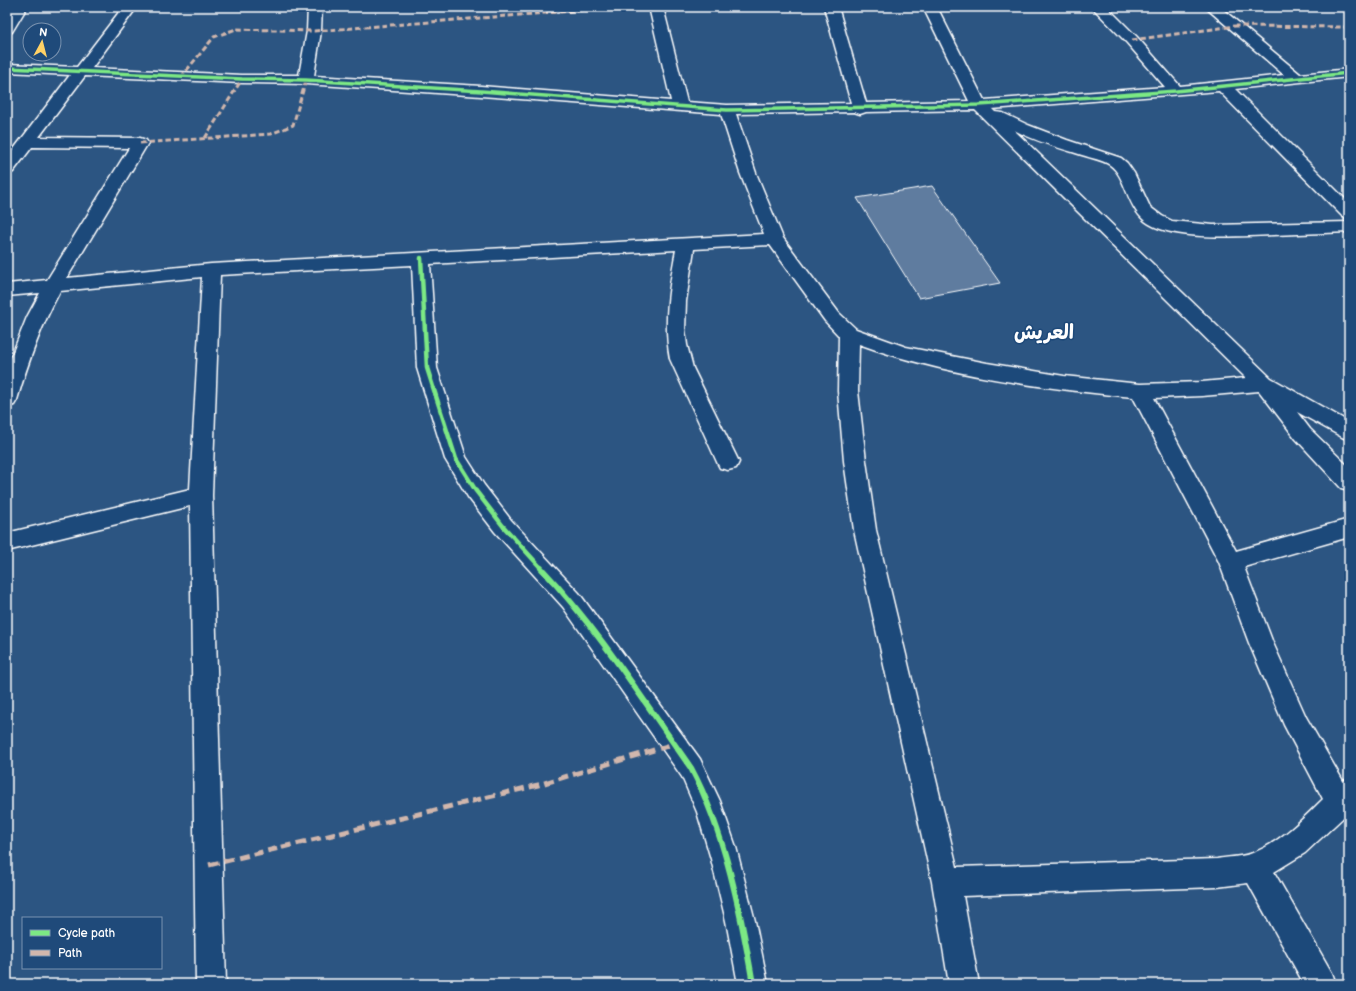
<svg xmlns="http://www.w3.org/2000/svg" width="1356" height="991" font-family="'Balsamiq Sans','Playpen Sans Arabic',sans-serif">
	<rect width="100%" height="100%" fill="#2c5582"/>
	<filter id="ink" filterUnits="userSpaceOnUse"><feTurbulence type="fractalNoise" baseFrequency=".025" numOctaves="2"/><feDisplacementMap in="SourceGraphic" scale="8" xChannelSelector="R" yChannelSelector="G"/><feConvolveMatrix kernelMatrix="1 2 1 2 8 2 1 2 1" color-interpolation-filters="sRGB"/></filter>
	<g filter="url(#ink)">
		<path fill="#5e7c9f" stroke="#fff" d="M932,186L1000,283L919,298L857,198Z"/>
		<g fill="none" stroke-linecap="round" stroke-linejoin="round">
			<defs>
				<path id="minor" d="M13,7H27L12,32L7,33V17Z
					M123,7H137L92,68L242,75H299L307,31L308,7H322L321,31L314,76L481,86L671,101L649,7H663L687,102L727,105L851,103L824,7H838L866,103L969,101L923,7H937L984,100L1165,87L1127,43L1092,7H1107L1137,37L1180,86L1284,75L1205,7H1220L1300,74L1349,69V77L1235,89L1349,203V218L1343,217L1219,91L992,109L995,112L1003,113L1028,125L1067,140L1121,158L1127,163L1134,173L1150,207L1162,216L1172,221L1213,225L1349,222V232C1324,233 1298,234 1273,235C1240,236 1172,242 1145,221C1126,205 1126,176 1110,165C1103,160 1091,158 1082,155C1059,148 1035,141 1014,130L1271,378L1349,422V440L1342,437L1297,412L1310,429L1349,467V490L1341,488L1296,439L1259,391L1202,396L1154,398L1236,551L1349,519V537L1244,567L1273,643L1306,717L1343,781L1349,779V812L1305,853L1274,872L1332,973L1336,984H1304L1248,883L1217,887L963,896L979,984H949L932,882L854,530L844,461L838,391L839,336L825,321L770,245L694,249L686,301L685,330L687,345L693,368L739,462L736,468L728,470L720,468L717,462L670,359C663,322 669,287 676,250L430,264L437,368L466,457L484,485L511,520L579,593L700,759L720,801L736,847L755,921L768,984H738L726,921L711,859L697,812L682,777L563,607L495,532L468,497L445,459L417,368L412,265L220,275L212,495L226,984H196L190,506L7,551V533L190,489L202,277L60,291C41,326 28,362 17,400L14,405L7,407V367L27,317L40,293L7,296V284L47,280L129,148L32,147L13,172L7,174V158L70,75L7,72V64L77,67ZM85,76L242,83L306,84L481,96L721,114L740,173L764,234L211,264L67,278L148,143L146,140L140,138L39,137ZM975,110L1246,378L1202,382L1140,384L1064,376L987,363L906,347L856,329L839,313L783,238L756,173L736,114L854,112L860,114L866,112ZM859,344C946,376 1041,388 1133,397L1219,562L1249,643L1284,725L1323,799C1303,819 1279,844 1250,854C1240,857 1228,857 1217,859L957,867L876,530L866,461L858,391Z"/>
			</defs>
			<use href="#minor" stroke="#fff" stroke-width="3"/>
			<use href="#minor" fill="#1f4a7a" fill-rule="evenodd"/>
			<path stroke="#d1b7ad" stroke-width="3" stroke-dasharray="5.5 3" stroke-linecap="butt" d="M1132,40L1235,26L1349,27
				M181,77L214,37L236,29L314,31L623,7
				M205,138L242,79
				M140,143L271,134L293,125L306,80"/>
			<path stroke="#d1b7ad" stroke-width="5" stroke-dasharray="10 5" stroke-linecap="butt" d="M209,865L538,785L674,744"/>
			<defs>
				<path id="cycleway-far2" d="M7,68L242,79L306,80L481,91L727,110L979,105L1176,91L1349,73"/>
				<path id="cycleway-far1" d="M421,258L427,368L456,459L476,491L503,526L542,569"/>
				<path id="cycleway" d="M541,568C598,629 643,700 691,768C725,831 741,914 753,984"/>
			</defs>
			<use href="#cycleway-far2" stroke="#1f4a7a" stroke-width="5.5"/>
			<use href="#cycleway-far1" stroke="#1f4a7a" stroke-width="7"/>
			<use href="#cycleway" stroke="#1f4a7a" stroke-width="8"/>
			<use href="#cycleway-far2" stroke="#7ce984" stroke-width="3.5"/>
			<use href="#cycleway-far1" stroke="#7ce984" stroke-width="4.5"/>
			<use href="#cycleway" stroke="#7ce984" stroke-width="6"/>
		</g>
	</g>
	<g text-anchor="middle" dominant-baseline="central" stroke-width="3" stroke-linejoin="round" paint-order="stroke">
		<g font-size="20" font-weight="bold" fill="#fff" stroke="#1f4a7a">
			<text x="1044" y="333">العريش</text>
		</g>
	</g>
	<rect width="1356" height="991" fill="none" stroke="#1f4a7a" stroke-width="24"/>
	<rect x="12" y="12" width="1332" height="967" fill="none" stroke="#fff" stroke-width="1.5" filter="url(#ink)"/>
	<rect x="22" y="917" width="140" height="52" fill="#1f4a7a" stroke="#7992af"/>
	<rect x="30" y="930" width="20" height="6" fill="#7ce984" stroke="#7992af"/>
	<text x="58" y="937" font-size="12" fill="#ffffff">Cycle path</text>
	<rect x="30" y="950" width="20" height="6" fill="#d1b7ad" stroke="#7992af"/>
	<text x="58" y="957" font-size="12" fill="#ffffff">Path</text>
	<g transform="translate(42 42) rotate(7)"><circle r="19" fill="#1f4a7a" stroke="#7992af"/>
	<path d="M0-3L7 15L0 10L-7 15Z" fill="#ffd166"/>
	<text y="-6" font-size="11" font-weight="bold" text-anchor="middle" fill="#ffffff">N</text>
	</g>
</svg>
